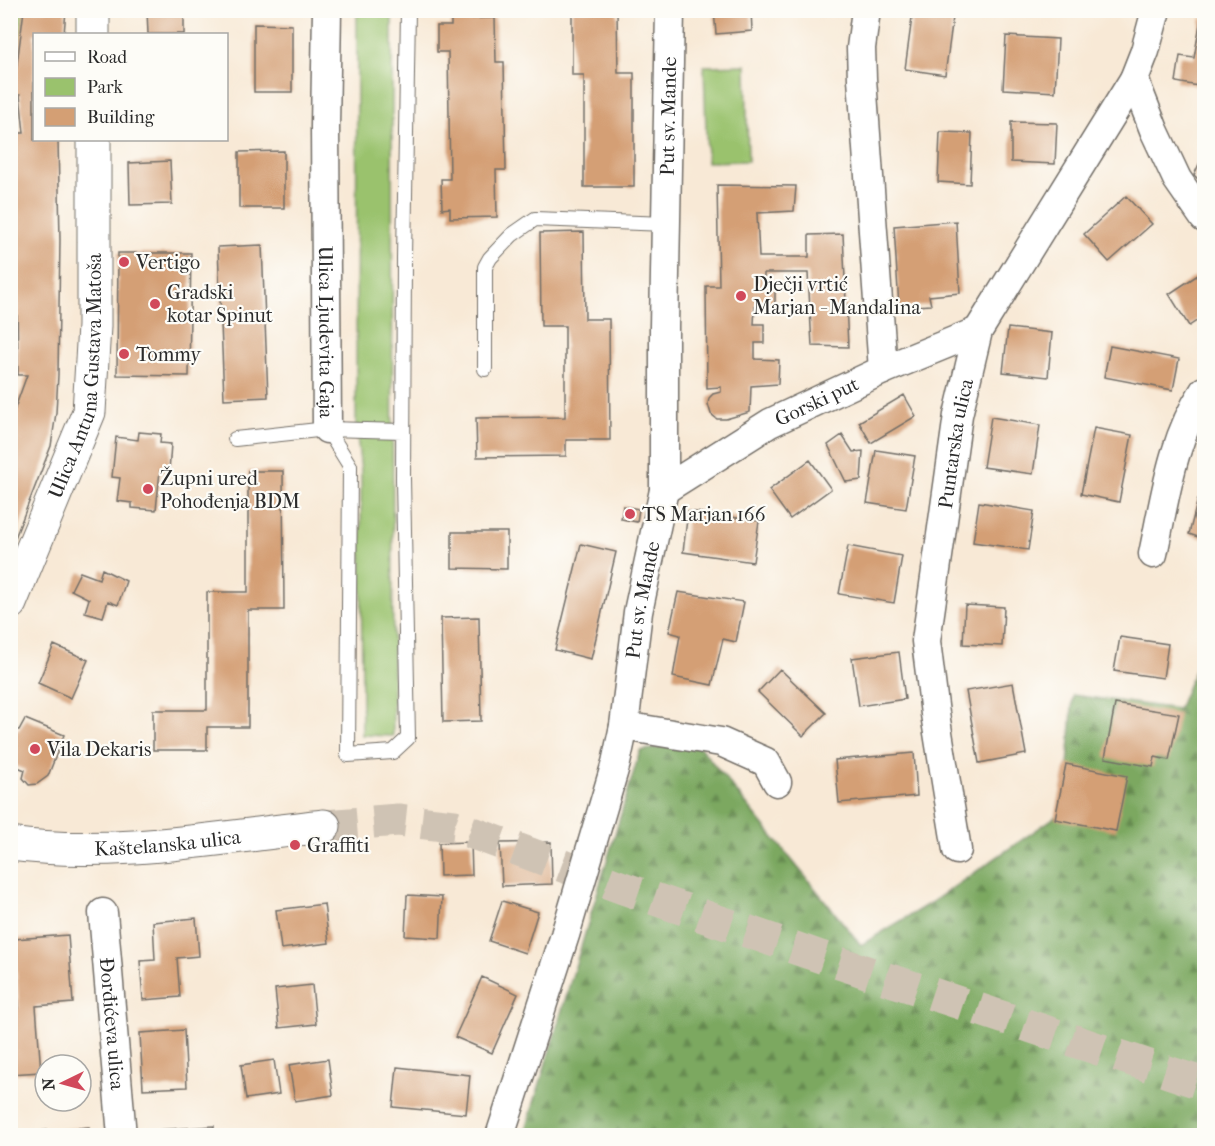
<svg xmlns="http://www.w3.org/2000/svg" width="1215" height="1146" font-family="'IM FELL French Canon',serif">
	<defs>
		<pattern id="forest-firs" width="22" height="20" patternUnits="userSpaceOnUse" patternTransform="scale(1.5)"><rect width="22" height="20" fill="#7ba860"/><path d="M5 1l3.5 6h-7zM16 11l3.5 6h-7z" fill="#65894f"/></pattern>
		<pattern id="garden-dots" width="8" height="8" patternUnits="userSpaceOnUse" patternTransform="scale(1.5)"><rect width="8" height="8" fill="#9ac26d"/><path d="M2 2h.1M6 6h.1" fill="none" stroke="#7e9e5a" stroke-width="1.8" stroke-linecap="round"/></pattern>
	</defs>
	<rect width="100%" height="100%" fill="#fdfcf7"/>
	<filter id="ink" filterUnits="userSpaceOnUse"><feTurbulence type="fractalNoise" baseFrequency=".0167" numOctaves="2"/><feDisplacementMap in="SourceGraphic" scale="12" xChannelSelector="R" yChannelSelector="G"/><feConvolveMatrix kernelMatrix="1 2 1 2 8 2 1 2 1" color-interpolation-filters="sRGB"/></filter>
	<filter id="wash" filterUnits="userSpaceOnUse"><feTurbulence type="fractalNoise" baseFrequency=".008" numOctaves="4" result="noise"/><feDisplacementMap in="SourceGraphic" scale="24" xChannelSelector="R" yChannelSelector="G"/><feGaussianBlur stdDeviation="1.35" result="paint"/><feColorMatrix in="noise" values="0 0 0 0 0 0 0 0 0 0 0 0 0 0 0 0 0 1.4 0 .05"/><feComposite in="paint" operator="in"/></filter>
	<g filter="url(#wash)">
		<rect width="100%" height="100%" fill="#f8e9d6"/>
		<path fill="#9ac26d" stroke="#62764c" stroke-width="1.5" d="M357,11H392L393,736L362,735L361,471L356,428Z
			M746,65L748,161L707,162L704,66Z"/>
		<path fill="url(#forest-firs)" stroke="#536a46" stroke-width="1.5" d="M1204,648V1135L524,1136L640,751L695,741L861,945L932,902L1065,810L1073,695L1178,709Z"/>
		<path fill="url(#garden-dots)" stroke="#62764c" stroke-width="1.5" d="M10,11H24L13,95H11Z"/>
		<g id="blocks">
			<path fill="#d49f74" d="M24,10H66L64,34H34V140H58L60,240L58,375L56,413L51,446L11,548L10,422L27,375H18L15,133H24L20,95H13Z
				M147,10H184V34H148Z
				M572,10H617L618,73H634V187H584V75H572Z
				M714,10H751L752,31L716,34Z
				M792,10H817V12L792,14Z
				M913,10H954L945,75L905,69Z
				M495,18L496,62H504L506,170H496L497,217L450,218V208L442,209L441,179H450L448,52H437V26H451V19Z
				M1201,18L1204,19V87L1176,82L1180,56L1194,58Z
				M254,24L292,25V92H254Z
				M1006,36L1058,39L1055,92L1003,89Z
				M1011,122L1057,123L1055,164L1011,162Z
				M940,132L972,133L970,184L938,182Z
				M284,151V208H239V152Z
				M1204,153V185L1194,175Z
				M170,161L172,204L130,205L129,163Z
				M717,185L796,186L794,211L757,213L759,257H809V235L843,234L848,347L812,346L808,273H764V283H775V306H755L754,324H764V343H755V359L779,360L778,384L751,386L750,412L726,419H717L711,414L708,404L709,398L713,394L721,392V387L707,388L706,286H719Z
				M1126,196L1152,224L1109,262L1084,234Z
				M956,221L960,293L929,296L931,305L899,307L894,226Z
				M584,232L585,319H609L610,440H566V456L477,457L476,418L565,417V326H541L540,233Z
				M262,245L268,397L224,399L218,247Z
				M118,253H191L189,376L117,375Z
				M1204,271V316L1189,326L1169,294Z
				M1008,328L1052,333L1048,377L1003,372Z
				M1110,346L1179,359L1173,390L1104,377Z
				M904,395L916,416L871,443L859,422Z
				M991,417L1040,425L1033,474L983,467Z
				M1094,428L1132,435L1119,502L1081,494Z
				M139,432L161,434L160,443L171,444L169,471H160L156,510L132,508V503L117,501L120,478L112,477L116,437L138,440Z
				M842,435L853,452L863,451L861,480L846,482L828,445Z
				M876,450L915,456L906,509L867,503Z
				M810,460L831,489L790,519L769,490Z
				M248,471H283L284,610H248V727H207V750H153V710H207V592H248Z
				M1198,499L1204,500V539L1189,534Z
				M979,502L1034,511L1028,550L973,542Z
				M623,506L639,509L637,522L621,519Z
				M688,511L759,521L753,562L683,552Z
				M452,532H507V569L452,568Z
				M581,544L616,552L591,659L555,650Z
				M848,546L902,556L894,603L839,594Z
				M102,569L126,581L118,605L108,601L103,617L85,612L89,599L71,590L80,572L99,579Z
				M678,592L744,602L736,642L723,639L712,685L673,677L680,635L669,632Z
				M965,605L1004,607L1002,646L963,644Z
				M479,617L481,721L443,722L441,618Z
				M1120,637L1168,644L1163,678L1114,671Z
				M54,645L88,660L71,698L38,683Z
				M899,652L905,699L859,706L852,658Z
				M780,669L826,713L803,736L758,692Z
				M1013,683L1026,754L979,763L966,691Z
				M1115,704L1179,714L1169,760L1155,757L1153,767L1105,758Z
				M25,719L64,735L48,776L37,784L29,785L23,778L25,770L10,764V730H19Z
				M914,753L917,796L839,803L835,760Z
				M1066,764L1127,776L1116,831L1055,819Z
				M471,842L472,875L440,876L439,843Z
				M551,842L552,884L502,886L500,843Z
				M407,895L442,897L440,938L405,936Z
				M502,901L538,912L525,953L489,941Z
				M324,904L329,943L281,949L276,910Z
				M196,918L199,956L177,958L180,997L143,1000L140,961L155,960L153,922Z
				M68,935L73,1003L36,1006L41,1072L10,1074V1008H19L14,939Z
				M482,977L518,994L492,1053L455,1037Z
				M312,985L316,1024L279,1028L275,989Z
				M184,1030L187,1087L143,1089L140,1033Z
				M328,1059L333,1095L295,1101L289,1065Z
				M274,1060L279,1094L246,1099L241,1065Z
				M397,1067L470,1075L466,1114L393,1107Z
				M214,1126V1136H157L156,1130Z
				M89,1127V1136H40L39,1131Z"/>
		</g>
	</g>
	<g filter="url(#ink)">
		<use href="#blocks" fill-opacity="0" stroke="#736e67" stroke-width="1.5"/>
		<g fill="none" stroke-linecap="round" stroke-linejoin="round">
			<path stroke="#cfc3b4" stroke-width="33" stroke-dasharray="33 16" stroke-linecap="butt" d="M324,826L398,820L454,826L623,888L818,956L1204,1084"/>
			<defs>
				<path id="lane" d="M485,369V267L490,258L512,235L535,219L666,224
					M327,429L350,466L348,755L393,752L408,738L403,479L404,258L408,10
					M235,439L327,429L403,431"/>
				<g id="street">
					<path id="s1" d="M327,10L325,127L327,429"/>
					<path d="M866,10L861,48L862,79L883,370"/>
					<path d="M1134,79L1154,130L1177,179L1204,218"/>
					<path id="s2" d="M664,490L770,423L883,370L978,331"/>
					<path d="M1153,554C1165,499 1172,439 1204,391"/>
					<path d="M624,726L721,742L766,762L777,782"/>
					<path id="s3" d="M957,850L935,714L926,641L958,415L978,331L1134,79L1145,51L1156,10"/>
					<path id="s4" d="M103,913L122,1136"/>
					<path id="s5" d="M500,1136L565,935L616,763L624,726L638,612L664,490V326L670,10"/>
				</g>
				<g id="secondary">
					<path d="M93,10V34"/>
					<path id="s6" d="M10,603L89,412L94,326V140"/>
					<path id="s7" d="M10,844C113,858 222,837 324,826"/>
				</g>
			</defs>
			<use href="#lane" stroke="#736e67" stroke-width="16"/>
			<use href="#street" stroke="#736e67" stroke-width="31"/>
			<use href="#secondary" stroke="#736e67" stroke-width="35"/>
			<use href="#lane" stroke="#fff" stroke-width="14"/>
			<use href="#street" stroke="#fff" stroke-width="28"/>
			<use href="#secondary" stroke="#fff" stroke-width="33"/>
		</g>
	</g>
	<g fill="#d1495b" stroke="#fdfcf7" stroke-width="2">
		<circle cx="124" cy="262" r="6"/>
		<circle cx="741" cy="296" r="6"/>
		<circle cx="155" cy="304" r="6"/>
		<circle cx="124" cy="354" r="6"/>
		<circle cx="148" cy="489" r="6"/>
		<circle cx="630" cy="514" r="6"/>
		<circle cx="35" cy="749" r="6"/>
		<circle cx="295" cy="845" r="6"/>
	</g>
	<g text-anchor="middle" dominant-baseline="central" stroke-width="4.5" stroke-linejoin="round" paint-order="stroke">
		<g font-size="20" fill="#2b2b2b" stroke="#fdfcf7">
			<text stroke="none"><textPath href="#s5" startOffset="1042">Put sv. Mande</textPath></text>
			<text stroke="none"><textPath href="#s1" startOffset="322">Ulica Ljudevita Gaja</textPath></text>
			<text stroke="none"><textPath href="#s6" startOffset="240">Ulica Antuna Gustava Matoša</textPath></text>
			<text stroke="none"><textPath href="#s2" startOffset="177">Gorski put</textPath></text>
			<text stroke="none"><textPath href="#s3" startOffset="411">Puntarska ulica</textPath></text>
			<text stroke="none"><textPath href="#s5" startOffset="556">Put sv. Mande</textPath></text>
			<text stroke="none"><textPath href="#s7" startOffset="158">Kaštelanska ulica</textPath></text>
			<text stroke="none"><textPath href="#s4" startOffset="111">Đorđićeva ulica</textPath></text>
		</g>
		<g font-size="20" fill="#2b2b2b" stroke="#fdfcf7" text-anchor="start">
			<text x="136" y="262">Vertigo</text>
			<text x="753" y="284">Dječji vrtić<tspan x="753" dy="23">Marjan - Mandalina</tspan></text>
			<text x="167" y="292">Gradski<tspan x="167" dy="23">kotar Spinut</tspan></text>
			<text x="136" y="354">Tommy</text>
			<text x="160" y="478">Župni ured<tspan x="160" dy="23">Pohođenja BDM</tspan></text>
			<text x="642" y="514">TS Marjan 166</text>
			<text x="47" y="749">Vila Dekaris</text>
			<text x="307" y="845">Graffiti</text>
		</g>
	</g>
	<rect width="1215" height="1146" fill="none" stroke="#fdfcf7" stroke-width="36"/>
	<rect x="33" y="33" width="195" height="108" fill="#fdfcf7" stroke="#a9a8a5" stroke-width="1.5"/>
	<rect x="45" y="52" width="30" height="9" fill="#ffffff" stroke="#a9a8a5" stroke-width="1.5"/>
	<text x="87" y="63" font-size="18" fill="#2b2b2b">Road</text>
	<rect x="45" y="78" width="30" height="18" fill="#9ac26d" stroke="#a9a8a5" stroke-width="1.5"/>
	<text x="87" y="93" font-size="18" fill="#2b2b2b">Park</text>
	<rect x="45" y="108" width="30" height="18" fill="#d49f74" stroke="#a9a8a5" stroke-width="1.5"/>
	<text x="87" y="123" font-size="18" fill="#2b2b2b">Building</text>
	<g transform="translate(63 1083) rotate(265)"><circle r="28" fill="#fdfcf7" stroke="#a9a8a5" stroke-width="1.5"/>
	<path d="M0-4.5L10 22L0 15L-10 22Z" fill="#d1495b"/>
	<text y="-9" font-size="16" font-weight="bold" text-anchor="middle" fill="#2b2b2b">N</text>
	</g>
</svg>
